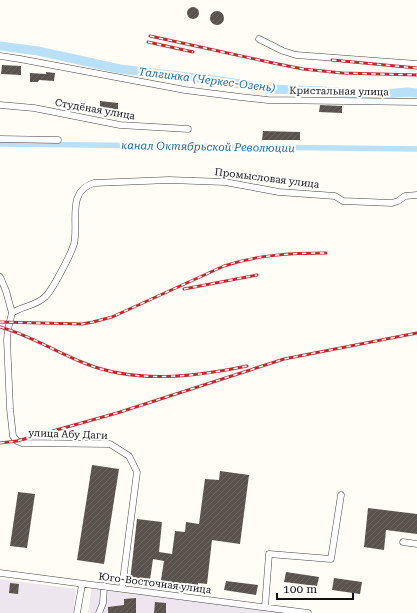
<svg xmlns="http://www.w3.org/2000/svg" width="417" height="613" font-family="'Roboto Serif',serif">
	<defs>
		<pattern id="building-hatch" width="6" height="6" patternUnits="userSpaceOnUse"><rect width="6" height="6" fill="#5a524d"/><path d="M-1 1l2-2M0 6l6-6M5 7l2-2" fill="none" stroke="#6d6662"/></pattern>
	</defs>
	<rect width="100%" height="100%" fill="#fffdf5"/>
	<path fill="#eee6ef" d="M0,579L76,589L73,613H0Z
		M92,587L288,613H88Z"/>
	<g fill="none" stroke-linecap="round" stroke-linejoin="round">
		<path stroke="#b9e0f7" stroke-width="5.5" d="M0,144L417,149"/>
		<path stroke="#b9e0f7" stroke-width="9" d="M0,46L38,51L120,69L222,81L270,89L324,91L373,95L407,92L417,93"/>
	</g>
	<path fill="url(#building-hatch)" d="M187 13a6 6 0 1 1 12 0a6 6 0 1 1-12 0Z
		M210 18a7 7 0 1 1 14 0a7 7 0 1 1-14 0Z
		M2,65L21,66V75L1,74Z
		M46,72L55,73L54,81L39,80L38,82H30V73L46,74Z
		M100,101L118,103V112L100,110Z
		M320,105L342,106V113L319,112Z
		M263,131L300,132V140H262Z
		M92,465L119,469L104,564L77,560Z
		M220,471L249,475L240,544L212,540L207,584L198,583L197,591L160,586L164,561L153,559L150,580L144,579V583L130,581L137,519L162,522L159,552L172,554L175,531L185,532L186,522L199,524L205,479L219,480Z
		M18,492L35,494L27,548L10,546Z
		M368,508L417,514V534L386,530L384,550L364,547Z
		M286,572L319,577L317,586L284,582Z
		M334,578L362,582L360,594L332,590Z
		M226,581L258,585L256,595L224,590Z
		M10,583L19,584L18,594L9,593Z
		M136,598V613H108V607L124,605V599Z
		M155,602L166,603V613H154Z"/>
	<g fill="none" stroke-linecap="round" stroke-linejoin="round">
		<defs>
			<path id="minor" d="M259,39L283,51L296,55L417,64
				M0,56L20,59L185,90L240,97L268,100L417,102
				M0,105L34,108L120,125L188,129
				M0,139L58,140
				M0,277L6,291L12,313
				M403,542L417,544
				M0,573L308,613
				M122,588L137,472L129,456L110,444L22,443L17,441L13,436L10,409L7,340L8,329L12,313C22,306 36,306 45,297C52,291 71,254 74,244C79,223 66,191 94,183L169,180L225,182L279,192L335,196L343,201L392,203L398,201L405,196L417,195
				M265,607L269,554L331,559L341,495
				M77,613L82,585
				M99,613L103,603L104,586"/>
		</defs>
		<use href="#minor" stroke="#444" stroke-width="7"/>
		<use href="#minor" stroke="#fff" stroke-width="6"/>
		<defs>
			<path id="rail" d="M150,36L273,63L303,69L342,73L417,75
				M148,42L193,52
				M332,60L417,68
				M184,289L257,275
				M0,322L82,324L93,322L112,317L224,266C257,255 291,253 326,253
				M0,327C29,335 56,352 84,363C135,384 194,377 247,366
				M0,443L17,441L117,413L284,359L417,333"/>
		</defs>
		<use href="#rail" stroke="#c4262e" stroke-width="3"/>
		<use href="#rail" stroke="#fff" stroke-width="1.5" stroke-dasharray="4.5" stroke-linecap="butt"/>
	</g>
	<g text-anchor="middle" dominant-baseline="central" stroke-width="4" stroke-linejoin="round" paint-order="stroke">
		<g font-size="10" fill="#111" stroke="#fff">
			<text transform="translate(339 91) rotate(1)">Кристальная улица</text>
			<text transform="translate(95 109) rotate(10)">Студёная улица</text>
			<text transform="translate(267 178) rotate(7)">Промысловая улица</text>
			<text transform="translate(68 434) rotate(2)">улица Абу Даги</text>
			<text transform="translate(155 583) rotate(7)">Юго-Восточная улица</text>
		</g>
		<g font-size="11" font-style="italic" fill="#1768a6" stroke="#fff">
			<text transform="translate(207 80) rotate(7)">Талгинка (Черкес-Озень)</text>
			<text transform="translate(208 147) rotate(1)">канал Октябрьской Революции</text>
		</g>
	</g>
	<path d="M277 593v6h76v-6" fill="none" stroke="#111111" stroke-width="2"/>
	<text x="283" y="593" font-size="12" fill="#111111" stroke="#ffffff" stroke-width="3" paint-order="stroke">100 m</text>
</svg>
